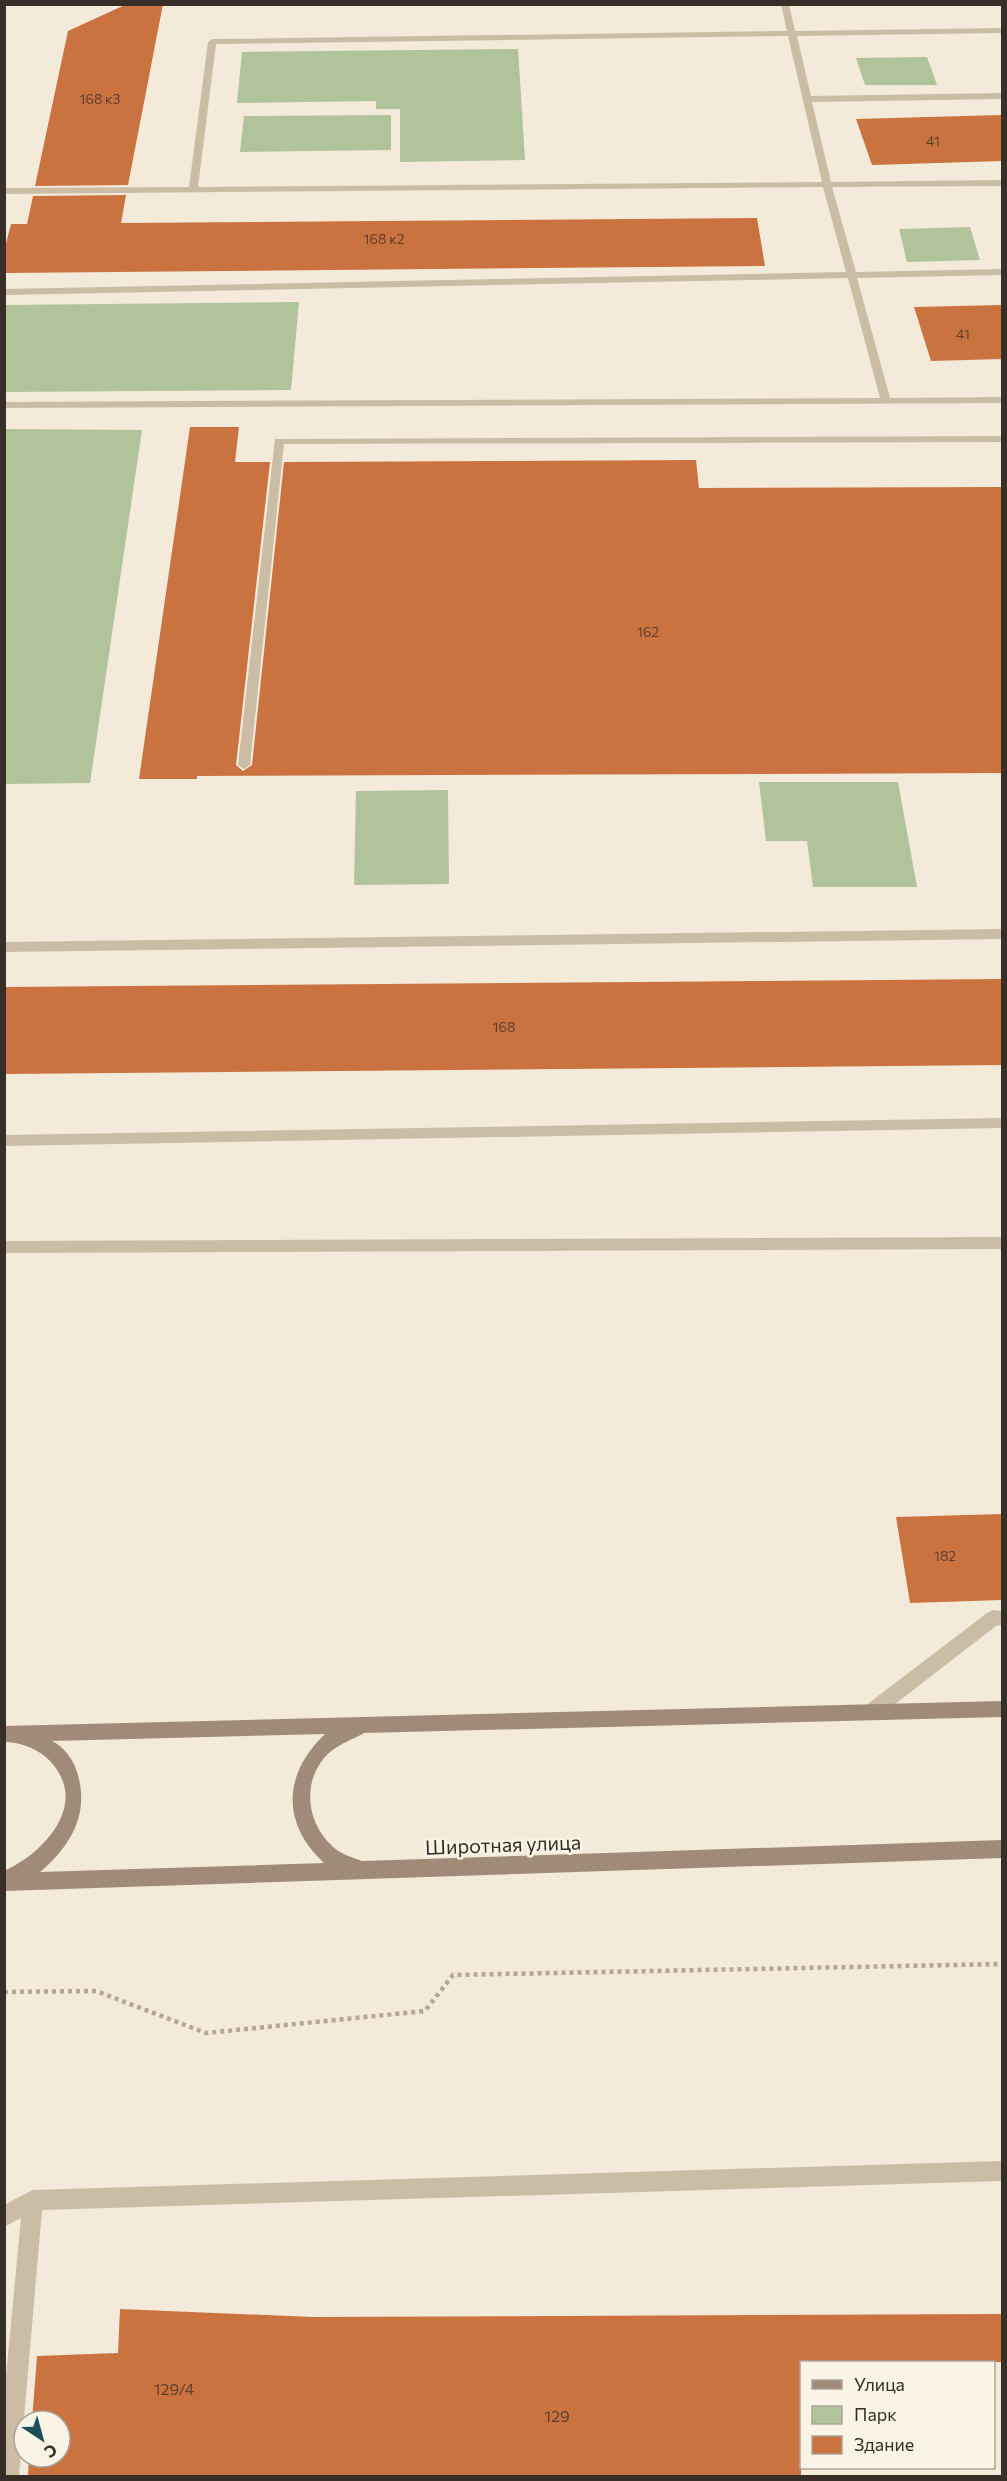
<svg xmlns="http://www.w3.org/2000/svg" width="1007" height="2481" font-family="Commissioner,sans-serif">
	<rect width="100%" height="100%" fill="#f3eada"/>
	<path fill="#b0c39a" d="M518,49L525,160L400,162V109H376V101L237,103L242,52Z
		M927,57L937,85H865L856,58Z
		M391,115V150L240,152L244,116Z
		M970,227L980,260L907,262L899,229Z
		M299,302L291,390L5,392V305Z
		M5,429L142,430L90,783L5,784Z
		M759,782H898L917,887H813L807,841H766Z
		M448,790L449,884L354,885L356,791Z"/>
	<path fill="#cb7340" d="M127,4H163L128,185L35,186L68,31Z
		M1002,115V161L872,165L856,119Z
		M126,195L121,223L757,218L765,266L4,273V251L11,224H27L33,196Z
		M1002,305V359L931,361L914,307Z
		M190,427H239L235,462H270L236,765L243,771L252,765L284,462L696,460L699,488L1002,487V773L197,776V779H139Z
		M1002,979V1065L4,1074V987Z
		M1002,1514V1600L910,1603L896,1517Z
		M120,2309L313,2317L1002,2314V2362H801V2476H28L29,2457H60V2421H32L37,2356L118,2353Z"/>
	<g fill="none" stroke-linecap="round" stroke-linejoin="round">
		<path stroke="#b7a690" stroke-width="4.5" stroke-dasharray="4 4" stroke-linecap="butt" d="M4,1992L96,1991L206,2033L425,2011L453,1975L1002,1964"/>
		<path fill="#cbbca6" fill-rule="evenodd" d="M781,4H789L795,31L1002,28V33L797,36L811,96L1002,93V99L812,102L831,182L1002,180V186L832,187L856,272L1002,269V275L857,278L890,398L1002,397V403L4,408V402L880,398L848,278L4,295V289L846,272L823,187L4,194V188L189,187L208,42L212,39L787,31ZM788,36L822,182L198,187L216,44Z
			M1002,436V442L284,444L250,765L244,769L238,765L275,439Z
			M1002,929V939L4,952V942Z
			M1002,1118V1128L4,1146V1135Z
			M1002,1237V1249L4,1253V1241Z
			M993,1610L1002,1611V1625L996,1626L877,1718L871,1720L865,1718L862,1712L865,1706L987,1613Z
			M1002,2161V2181L42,2210L19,2476H4V2397L21,2218L4,2227V2205L33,2190Z"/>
		<path fill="#9f8b77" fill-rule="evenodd" d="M1002,1701V1717L364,1733C348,1742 332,1746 321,1762C301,1791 310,1829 337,1850C344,1855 354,1858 362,1861L1002,1840V1858L4,1891V1871C45,1853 90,1803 50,1761C39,1749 20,1742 4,1742V1726ZM325,1734C283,1774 281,1823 324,1863L40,1872C72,1845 91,1811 76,1769C72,1758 63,1746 52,1741Z"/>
	</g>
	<g text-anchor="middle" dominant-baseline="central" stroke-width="5" stroke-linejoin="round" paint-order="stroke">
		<g font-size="14" fill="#5c3f2d">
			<text x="100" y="98">168 к3</text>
			<text x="933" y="140">41</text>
			<text x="384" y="238">168 к2</text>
			<text x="963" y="333">41</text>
			<text x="648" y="631">162</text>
			<text x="504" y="1026">168</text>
			<text x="945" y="1555">182</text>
		</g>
		<g font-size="16" fill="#5c3f2d">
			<text x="174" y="2388">129/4</text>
			<text x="557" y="2415">129</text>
		</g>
		<g font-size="20" fill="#372e27" stroke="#faf4e7">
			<text transform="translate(503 1844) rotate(-2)">Широтная улица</text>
		</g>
	</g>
	<rect width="1007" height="2481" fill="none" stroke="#372e27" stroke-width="12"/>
	<rect x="800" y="2361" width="195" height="108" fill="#faf4e7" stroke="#aca59a" stroke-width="1.5"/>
	<rect x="812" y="2380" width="30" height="9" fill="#9f8b77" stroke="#aca59a" stroke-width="1.5"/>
	<text x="854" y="2391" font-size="18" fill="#372e27">Улица</text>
	<rect x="812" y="2406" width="30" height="18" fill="#b0c39a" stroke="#aca59a" stroke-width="1.5"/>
	<text x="854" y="2421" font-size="18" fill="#372e27">Парк</text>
	<rect x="812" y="2436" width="30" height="18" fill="#cb7340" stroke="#aca59a" stroke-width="1.5"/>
	<text x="854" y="2451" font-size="18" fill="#372e27">Здание</text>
	<g transform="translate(42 2439) rotate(144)"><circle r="28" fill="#faf4e7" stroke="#aca59a" stroke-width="1.5"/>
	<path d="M0-4.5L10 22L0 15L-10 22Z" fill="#1b4e5a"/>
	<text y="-9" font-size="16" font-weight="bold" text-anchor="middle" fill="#372e27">С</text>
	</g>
</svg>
